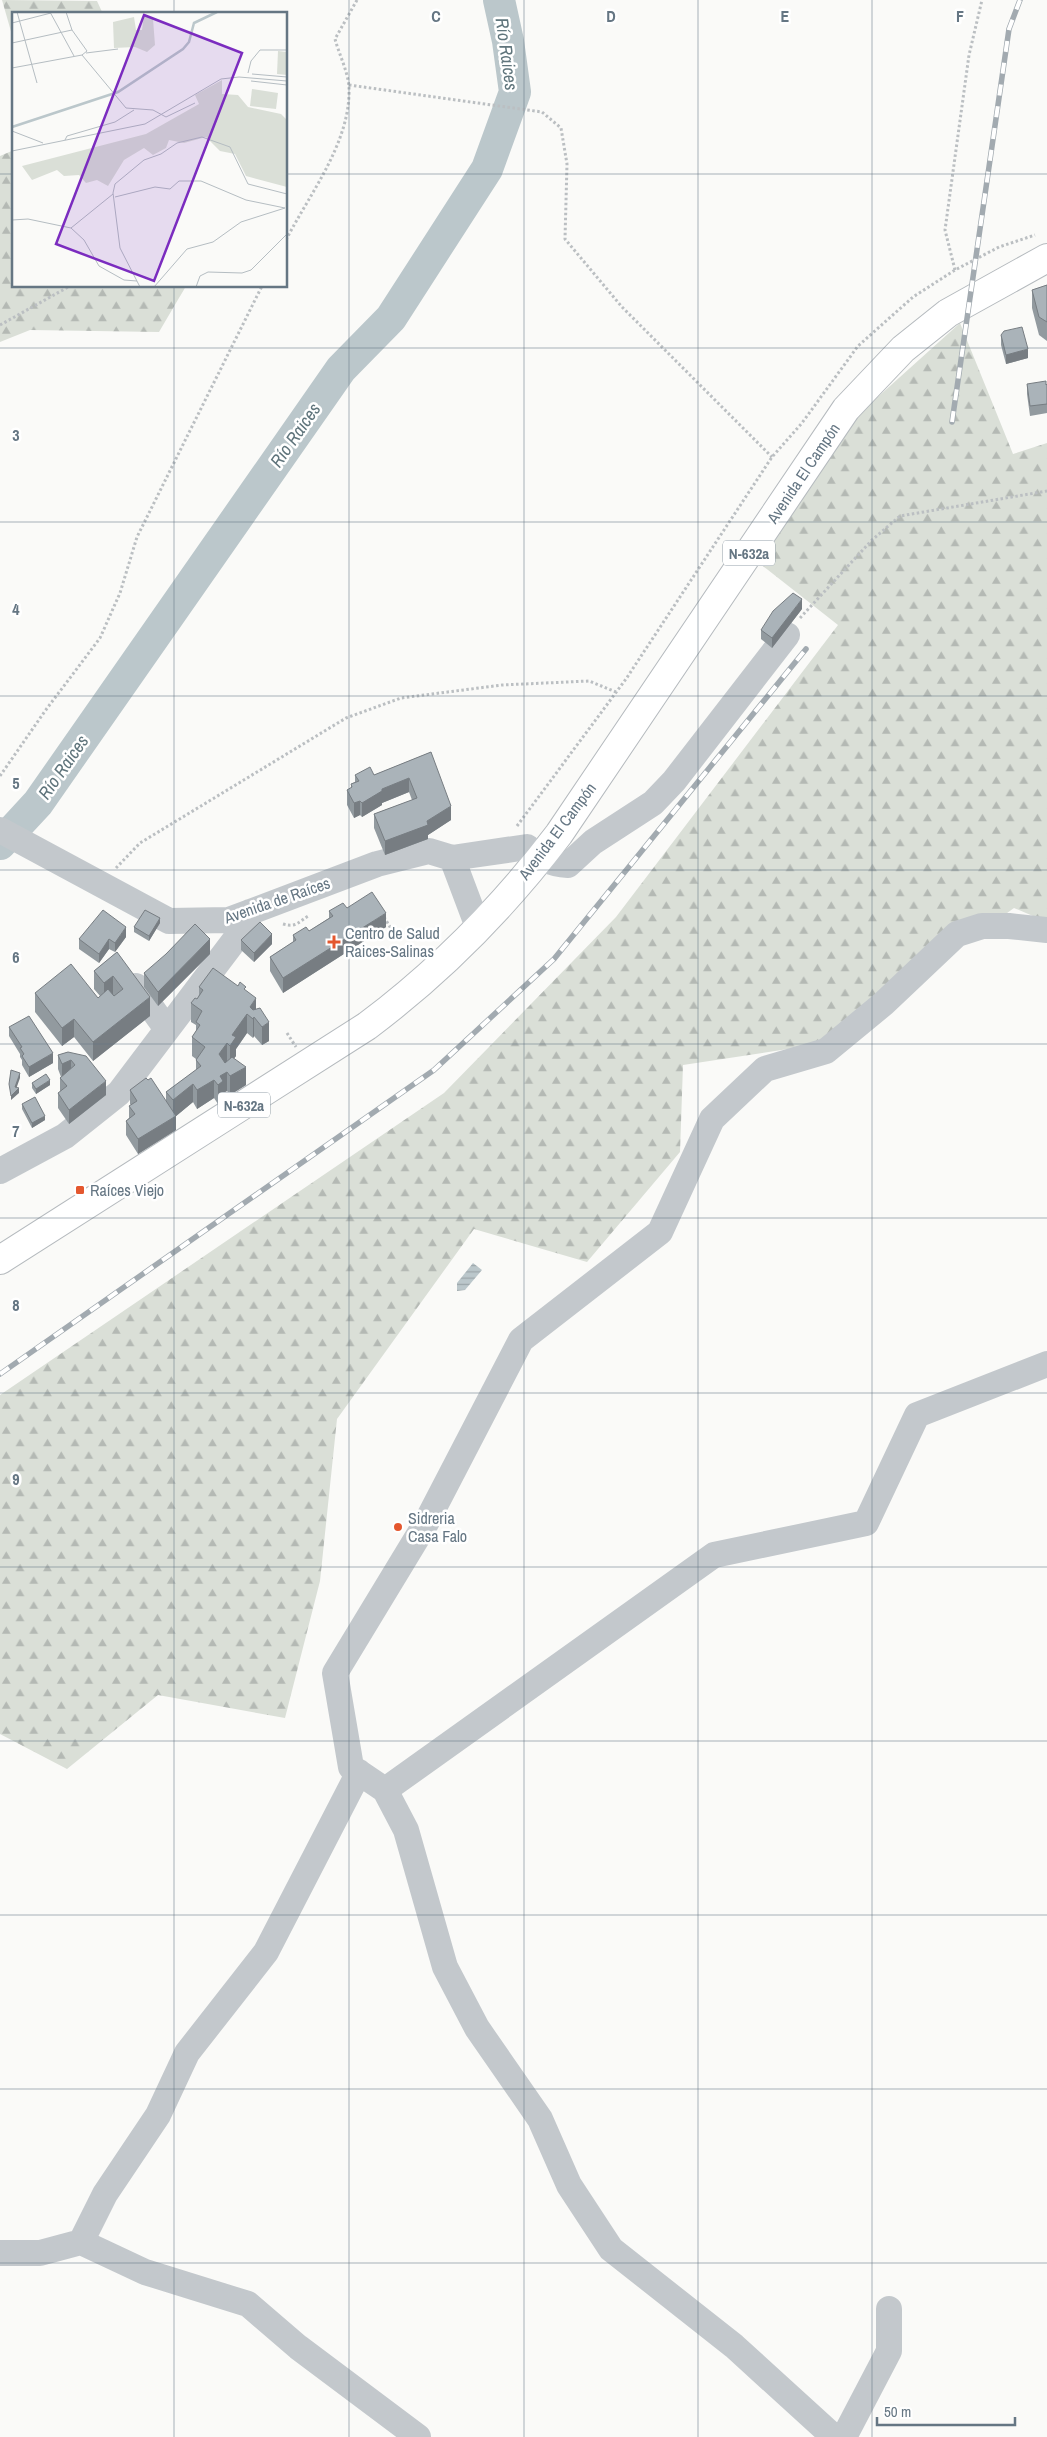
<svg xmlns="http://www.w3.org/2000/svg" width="1047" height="2437" font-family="'Archivo Narrow',sans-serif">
	<defs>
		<pattern id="forest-firs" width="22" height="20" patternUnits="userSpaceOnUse" patternTransform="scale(1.25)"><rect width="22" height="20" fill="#dadfd7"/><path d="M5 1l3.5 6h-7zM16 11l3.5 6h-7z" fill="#b4b9b4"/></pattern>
		<pattern id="water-rules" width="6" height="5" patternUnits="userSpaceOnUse" patternTransform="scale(1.25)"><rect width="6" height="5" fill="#bbc7cb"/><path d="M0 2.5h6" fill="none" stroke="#9ca6aa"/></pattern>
	</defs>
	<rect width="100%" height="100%" fill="#fafaf8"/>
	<path fill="url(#forest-firs)" d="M2,0L97,1L103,14H14V42Z
		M14,150V286H186L159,332L30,330L0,342V156Z
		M960,323L1013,454L1047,443V922L1014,908L827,1043L683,1065L680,1152L587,1262L474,1229L337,1419L320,1581L285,1718L158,1695L67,1769L0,1734V1395L444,1093L616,917L838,625L759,563L850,422Z"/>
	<path fill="url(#water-rules)" d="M473,1263L482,1270L465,1290L457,1291V1283Z"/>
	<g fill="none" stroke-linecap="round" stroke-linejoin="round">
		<path stroke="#bbc7cb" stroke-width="32" d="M0,844L38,803L341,369L391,318L487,169L515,92L508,41L499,0"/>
		<defs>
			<path id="major" d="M0,1260L367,1026C439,972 505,905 559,834L846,409L903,349L948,313L1047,258"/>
		</defs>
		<use href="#major" stroke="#b5babe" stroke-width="30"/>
		<path stroke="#bbbfc2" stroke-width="3" stroke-dasharray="2.5 2.5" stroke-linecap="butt" d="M349,85L542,112L561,128L567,164L565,239L622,307L772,457
			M286,240C310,193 351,142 349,87C348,72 339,54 335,39L357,0
			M955,270L945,230L969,55L982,0
			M0,325L70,286
			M800,618L872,540L900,516L1047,491
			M0,776L45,711L100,638L120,593L137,537L262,286
			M517,826L626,679L772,457L802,423L858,346L913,297L955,270L999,247L1035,235
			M116,868L140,843L346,718L401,698L502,685L589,681L616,692
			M384,917L398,940
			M283,924C297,928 299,921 310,915
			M287,1033L296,1047"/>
		<path stroke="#c3c8cc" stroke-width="26" d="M0,830L169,921L229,920L377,864L429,851L452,858L527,847C540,858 550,864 568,865L593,842L653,803L674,781L787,635
			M452,858L478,927
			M136,986L166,1028
			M0,1171L65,1136L119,1093L237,937L250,912
			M385,1790L714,1555L866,1523L917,1415L1047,1364
			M81,2242L145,2272L248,2304L298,2347L418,2437
			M0,2253H40L81,2242L105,2194L158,2115L187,2053L266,1952L359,1772
			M834,2437L734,2346L611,2249L569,2185L540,2119L477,2028L445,1967L406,1830L385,1790L351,1767L335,1673L426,1523L521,1340L660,1232L712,1119L765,1069L826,1051L883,1004L957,934L982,926H1009L1047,930
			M844,2437L889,2351V2309"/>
		<use href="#major" stroke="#fff" stroke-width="28"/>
		<defs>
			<path id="rail" d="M952,422L1009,29L1020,0
				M0,1374L434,1070L554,959L806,649"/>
		</defs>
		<use href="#rail" stroke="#a2aab0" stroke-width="5.5"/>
		<use href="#rail" stroke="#fff" stroke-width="4" stroke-dasharray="11" stroke-linecap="butt"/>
	</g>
	<path fill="#929a9f" d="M1047,285V341L1039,335L1032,308V290Z
		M1001,335L1028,358L1006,364L1001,345Z
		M1027,384H1047V413L1030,416L1027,394Z
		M802,609L772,648L761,639V630Z
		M431,752L451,820L428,835V839L385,855L374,828V814L412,800L409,792L382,803V805L362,817L360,815L354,818L347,805V790L351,788V784L355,782V775H374Z
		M347,908L386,927L283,993L270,971V957L293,942V935L309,931L329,918V911Z
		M160,923L149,941L134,932V927Z
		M126,937L115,952L109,949L99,963L79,949V939Z
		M241,940L272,944L254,962L241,950Z
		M117,952L150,1016L93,1061L74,1037L62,1046L35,1012V993L98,998L100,996L94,989V971Z
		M210,954L158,1006L144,987V973Z
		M199,987L246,991L256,1009L269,1041L262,1045L254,1036L253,1038L247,1033L236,1049V1056L234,1058L246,1085L230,1095L227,1091L223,1093V1100L218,1104L214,1098L197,1109L193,1102L176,1116V1130L138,1154L126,1135V1121L129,1118V1106L131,1105L130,1104V1090L166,1101V1092L196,1070V1059L192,1056V1037L196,1031V1025L191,1022V1003L197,999L199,995Z
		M9,1027L53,1063L29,1077L22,1065V1060L20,1057V1054L9,1036Z
		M68,1052L106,1095L69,1124L58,1108V1093L60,1092V1078L61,1077L58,1069V1055Z
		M32,1083L50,1085L36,1094L32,1088Z
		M22,1104L45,1120L32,1128L22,1109Z"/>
	<path fill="#777d82" d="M1028,349V358L1006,364V355Z
		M802,599V609L772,648V638Z
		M409,778V792L382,803V805L362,817V803L382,789Z
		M360,801V815L354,818V803Z
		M451,806V820L428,835V839L385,855V841L427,821Z
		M386,913V927L283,993V978Z
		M160,918V923L149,941V936Z
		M126,927V937L115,952V943Z
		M272,934V944L254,962V953Z
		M109,939V949L99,963V954Z
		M210,939V954L158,1006V992Z
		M113,976V995L104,1001V983Z
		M150,997V1016L93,1061V1042Z
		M256,998V1017H254V1036L253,1038V1019L250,1007Z
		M247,1014V1033L236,1049V1056L230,1064V1046L232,1035Z
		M74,1019V1037L62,1046V1028Z
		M269,1022V1041L262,1045V1027Z
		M227,1043V1062L219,1072V1054Z
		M53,1053V1063L29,1077V1067Z
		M71,1060V1075L62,1078V1064Z
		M246,1067V1085L230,1095V1076Z
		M227,1072V1091L223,1093V1100L218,1104V1085L220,1076Z
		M20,1073V1078L15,1092L19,1088V1093L11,1100V1096Z
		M50,1080V1085L36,1094V1089Z
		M214,1080V1098L197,1109V1090Z
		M106,1081V1095L69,1124V1110Z
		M193,1084V1102L175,1117L176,1116V1130L138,1154V1139L173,1118V1100Z
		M45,1116V1120L32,1128V1123Z"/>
	<path fill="#aab3b9" stroke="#777d82" d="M1047,285V322L1039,317L1032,290Z
		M1022,327L1028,349L1006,355L1001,335L1004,331Z
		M1046,381V385L1047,384V404L1030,406L1027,384Z
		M793,593L802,599L772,638L761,630L773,611Z
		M431,752L451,806L427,821L428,825L385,841L374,814L417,798L409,778L382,789V791L362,803L360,801L354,803L347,790L352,787L351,784L359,781L355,775L370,767L374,775Z
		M372,892L386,913L283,978L270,957L296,940L293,935L306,927L309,931L333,916L329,911L343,903L347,908Z
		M103,910L126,927L115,943L109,939L99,954L79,939Z
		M145,910L160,918L149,936L134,927Z
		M260,922L272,934L254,953L241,940Z
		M195,924L210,939L158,992L144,973L166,954Z
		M117,952L150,997L93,1042L74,1019L62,1028L35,993L71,964L98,998L108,989L114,996L123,989L113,976L104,983L94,971Z
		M213,968L238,986L240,982L246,987L244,989L256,998L250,1007L253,1010L260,1008L269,1022L262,1027L254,1017L253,1019L247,1014L232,1035L236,1037L230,1046L227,1043L219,1054L225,1063L232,1057L246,1067L230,1076L227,1072L220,1076L223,1081L218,1085L214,1080L197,1090L193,1084L173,1100L166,1092L201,1066L196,1060L205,1047L192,1037L200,1025L196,1022L202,1011L191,1003L195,998L197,999L203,990L199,987Z
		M29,1016L53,1053L29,1067L22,1056L24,1054L20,1048L22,1047L9,1027Z
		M68,1052L86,1056L106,1081L69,1110L58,1093L67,1086L60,1078L75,1065L71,1060L62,1064L58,1055Z
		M11,1070L20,1073L15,1087L19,1088L11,1096L9,1084Z
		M46,1074L50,1080L36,1089L32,1083Z
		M146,1078L148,1080L151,1078L176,1116L138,1139L126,1121L135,1114L129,1106L137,1101L130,1090Z
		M35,1097L45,1116L32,1123L22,1104Z"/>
	<path fill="none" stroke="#657683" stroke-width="1" stroke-opacity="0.55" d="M174,0V14M349,0V2437M524,0V2437M698,0V2437M872,0V2437M0,174H14M286,174H1047M174,286V2437M0,348H1047M0,522H1047M0,696H1047M0,870H1047M0,1044H1047M0,1218H1047M0,1393H1047M0,1567H1047M0,1741H1047M0,1915H1047M0,2089H1047M0,2263H1047"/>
	<g fill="#e4572e" stroke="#fff" stroke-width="2">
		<path d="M331.5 934.5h5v5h5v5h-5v5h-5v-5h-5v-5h5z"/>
		<rect x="75" y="1185" width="10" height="10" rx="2.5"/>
		<circle cx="398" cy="1527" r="5"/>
	</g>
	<g text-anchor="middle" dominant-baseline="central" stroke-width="5" stroke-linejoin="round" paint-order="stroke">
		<g fill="#fff" stroke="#939fa8" stroke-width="1">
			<rect x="723" y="540.5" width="52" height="25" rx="4"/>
			<rect x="218" y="1092.5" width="52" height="25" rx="4"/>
		</g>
		<g font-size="15" font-weight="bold" fill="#657683">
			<text x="749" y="553">N-632a</text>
			<text x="244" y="1105">N-632a</text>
		</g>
		<g font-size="16" fill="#657683" stroke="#fff">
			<text transform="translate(803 473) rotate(-56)">Avenida El Campón</text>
			<text transform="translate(557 831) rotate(-53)">Avenida El Campón</text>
			<text transform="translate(277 900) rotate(-19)">Avenida de Raíces</text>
		</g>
		<g font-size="16" fill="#657683" stroke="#fff" text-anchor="start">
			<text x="345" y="933">Centro de Salud<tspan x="345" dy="18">Raices-Salinas</tspan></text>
			<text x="90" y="1190">Raíces Viejo</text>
			<text x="408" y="1518">Sidreria<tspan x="408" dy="18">Casa Falo</tspan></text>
		</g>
		<g font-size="18" font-style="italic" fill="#60757c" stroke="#fff">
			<text transform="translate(507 54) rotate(82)">Río Raices</text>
			<text transform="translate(295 435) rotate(-55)">Río Raices</text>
			<text transform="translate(63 767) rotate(-55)">Río Raices</text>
		</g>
	</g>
	<g transform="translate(12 12)">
		<rect width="275" height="275" fill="#fafaf8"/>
		<path d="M266,39L275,40V63L265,62Z" fill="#dadfd7"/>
		<path d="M132,3L141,7L143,33L135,40L123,35L102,36L101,10L122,5L124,18H130ZM210,68V82L226,83L236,95L269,102L275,108V175L234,164L223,142L208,139L194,125L172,131L157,128L154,136L141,143L132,136L112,148L96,174L85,168L74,171L67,163L52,164L45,158L20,168L10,154L134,122L187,92L183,83Z" fill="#dadfd7"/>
		<path d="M240,77L266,81L264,97L238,94Z" fill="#dadfd7"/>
		<path fill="none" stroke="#bbc7cb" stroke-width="2.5" d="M0,115L106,80L171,37L177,30L182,11L205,0"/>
		<path fill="none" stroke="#b5bdc2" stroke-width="1" d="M5,0L25,71M38,0L62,44M54,0L60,18L75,39L70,43M0,11L39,1M0,31L60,18M74,41L106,37M70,43L114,96L141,98L154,105L183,91M0,56L70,43M236,61L239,49L248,38H275M240,62L275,65M239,69L275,73M0,119L31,131M53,128L55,124L103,110L122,98M0,139L133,112L209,67L227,65L275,69M103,185L143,175L158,177L167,169H189L234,188L273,196M0,208L16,207L59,216L101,182M59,216L72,228L87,254L112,268L125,269M128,275L108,236L101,181L103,172L132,148L149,142L165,131L190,125L218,135L236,172L275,182M142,275L175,237L201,230L229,210L273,196M184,275L188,264L196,260L230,261L239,258L275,222"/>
		<path fill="#7b2cbf" fill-opacity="0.15" stroke="#7b2cbf" stroke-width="2.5" d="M132,3L230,41L142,269L44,232Z"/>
		<rect width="275" height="275" fill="none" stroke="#657683" stroke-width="2.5"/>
	</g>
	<g font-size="16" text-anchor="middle" font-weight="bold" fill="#657683" stroke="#fff" stroke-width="5" stroke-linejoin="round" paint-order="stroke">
		<text x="436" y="22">C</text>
		<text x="611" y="22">D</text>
		<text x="785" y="22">E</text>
		<text x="960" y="22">F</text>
		<text x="16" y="441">3</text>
		<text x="16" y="615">4</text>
		<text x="16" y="789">5</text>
		<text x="16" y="963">6</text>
		<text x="16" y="1137">7</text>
		<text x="16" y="1311">8</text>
		<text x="16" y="1485">9</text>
	</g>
	<path d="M877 2417v8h138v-8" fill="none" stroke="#657683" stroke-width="2.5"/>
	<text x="884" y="2417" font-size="15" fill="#657683" stroke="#ffffff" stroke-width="4" paint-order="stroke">50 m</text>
</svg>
